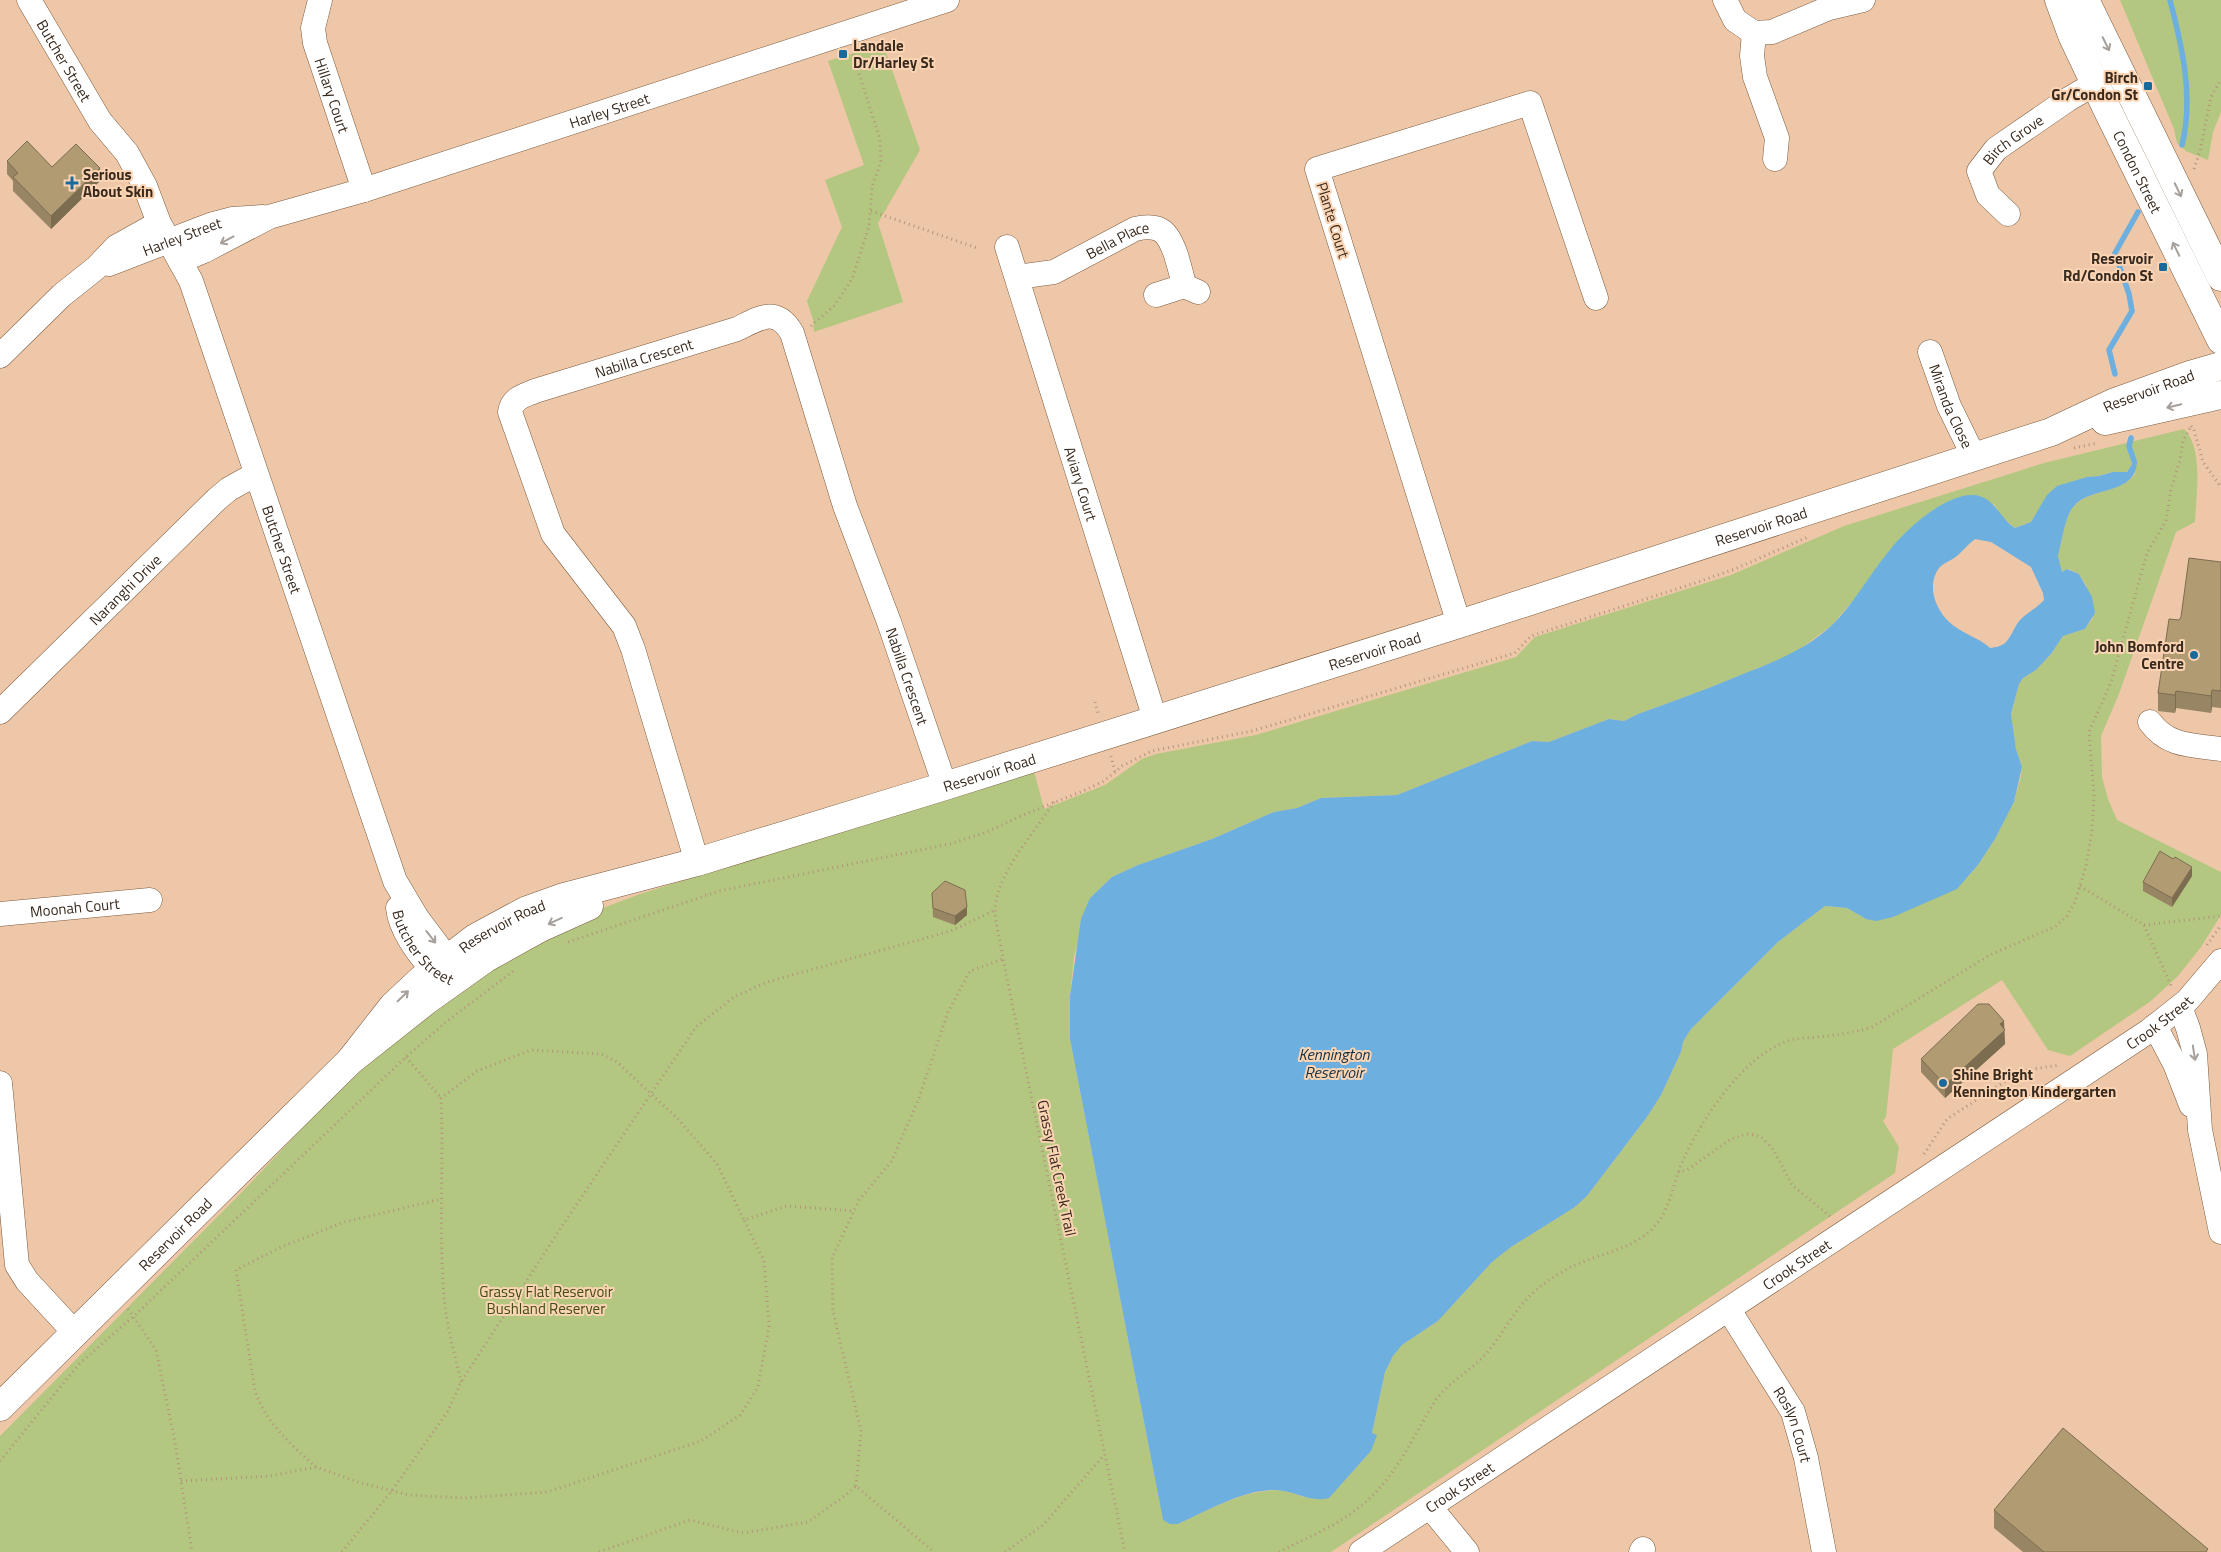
<svg xmlns="http://www.w3.org/2000/svg" width="2221" height="1552" font-family="'Titillium Web',sans-serif">
	<rect width="100%" height="100%" fill="#edc7a8"/>
	<path fill="#b3c781" fill-rule="evenodd" d="M2120,0H2221V112L2213,132L2208,160L2186,151L2177,143L2174,129Z
		M883,44L920,150L878,223L903,302L814,332L813,320L807,301L842,227L825,180L864,165L828,61Z
		M2184,429C2204,449 2196,495 2195,522L2176,532L2119,694L2101,736L2102,777L2108,799L2117,820L2221,872V915L2201,947L2178,976L2151,1001L2070,1056L2048,1050L2002,980L1893,1049L1886,1117L1883,1121L1899,1147L1895,1173L1331,1552H0V1436L242,1192L323,1106L411,1024L460,983L566,922L640,894L1034,771L1044,809L1105,785L1142,759L1156,754L1256,735L1516,657L1535,637L1731,575L1844,526L2044,463ZM2132,464L2135,474C2120,493 2094,489 2076,504C2065,513 2062,542 2058,556L2062,572L2069,569L2079,574L2086,585L2093,618L2085,629L2063,636L2051,654L2036,670L2023,678L2019,684L2011,715L2016,749L2022,767L2021,776L2014,802L1995,839L1978,865L1967,878L1866,919L1847,908L1825,906L1778,942L1691,1029L1683,1042L1681,1052L1661,1095L1647,1117L1587,1196L1575,1207L1511,1247L1492,1262L1438,1321L1402,1345L1393,1356L1385,1372L1372,1433L1371,1451L1346,1479L1303,1497C1297,1495 1291,1492 1284,1491C1251,1486 1208,1510 1178,1524L1163,1520L1070,1039V996L1074,957L1090,898L1112,877L1138,865L1212,839L1274,812L1297,808L1321,798L1397,795L1532,741L1549,742L1609,719L1624,721L1638,714L1696,693L1793,654L1831,626L1851,603L1994,504L2000,515L2015,528L2031,522L2039,510L2087,477L2099,476L2113,472H2127Z"/>
	<path fill="#6dafdf" fill-rule="evenodd" d="M2134,461H2137C2136,495 2094,486 2075,505C2065,514 2062,542 2058,556L2062,572L2067,569L2079,574L2092,597L2095,613L2085,629L2063,636L2051,654L2036,670L2023,678L2019,684L2011,714L2016,749L2022,767L2014,802L1995,839L1978,865L1957,889L1893,917L1876,921L1866,919L1847,908L1825,906L1778,942L1691,1029L1683,1042L1681,1052L1661,1095L1647,1117L1587,1196L1575,1207L1511,1247L1492,1262L1438,1321L1402,1345L1393,1356L1385,1372L1372,1433L1377,1435L1371,1451L1329,1498C1311,1503 1295,1491 1276,1490C1244,1489 1207,1511 1178,1524H1170L1163,1520L1070,1039V996L1081,919L1090,898L1112,877L1138,865L1212,839L1274,812L1297,808L1321,798L1397,795L1532,741L1549,742L1609,719L1624,721L1638,714C1671,702 1705,690 1738,676C1771,663 1804,651 1831,626C1854,604 1869,575 1889,551C1906,529 1944,495 1972,495C1994,495 1999,518 2015,528L2031,522L2047,495L2057,486L2087,477L2099,476L2113,472H2127ZM1975,539L1991,542L2031,567L2043,593L2044,600C2037,608 2028,612 2020,620C2014,627 2011,638 2005,643C2000,647 1996,647 1990,648C1979,638 1966,635 1954,626C1937,614 1925,587 1939,568C1943,563 1953,560 1958,555C1964,550 1968,544 1975,539Z"/>
	<g fill="none" stroke-linecap="round" stroke-linejoin="round">
		<path stroke="#6dafdf" stroke-width="5.5" d="M2170,0C2182,46 2194,97 2182,145
			M2115,374L2109,350L2132,311L2129,294L2115,253L2138,212
			M2131,438L2129,446L2134,461"/>
		<defs>
			<g id="minor">
				<path id="s1" d="M29,0L100,121L127,153L145,186L159,223L191,281L395,881L417,918L447,958L452,978"/>
				<path id="s2" d="M320,0L313,28L315,43L364,190"/>
				<path d="M1725,0L1735,20L1754,33L1772,32L1829,8L1863,0"/>
				<path d="M1754,33L1752,56L1755,77L1777,138L1775,159"/>
				<path id="s3" d="M2008,214L1988,195L1979,171L1996,149L2067,100L2096,83"/>
				<path id="s4" d="M1007,247L1155,719"/>
				<path id="s5" d="M180,261L204,251L269,217L364,190L947,0"/>
				<path id="s6" d="M109,264L213,224L232,219L263,217"/>
				<path id="s7" d="M1017,277L1054,272L1135,229C1161,223 1168,232 1176,255C1179,265 1182,275 1184,286"/>
				<path d="M1156,295L1184,286L1198,292"/>
				<path id="s8" d="M1930,352L1949,406L1974,457"/>
				<path d="M0,356L62,295L96,268L116,247L159,223"/>
				<path d="M1459,624L1317,169L1530,103L1596,298"/>
				<path id="s9" d="M0,712L217,499L229,489L256,474"/>
				<path d="M2150,722C2168,747 2193,745 2221,749"/>
				<path id="s10" d="M697,862L633,649L624,626L553,534L510,412C512,398 524,396 535,391L737,329C760,318 776,306 792,333L845,506L889,622L945,786"/>
				<path id="s11" d="M398,908C400,928 418,956 434,969C439,973 445,976 451,979"/>
				<path id="s12" d="M0,914L150,900"/>
				<path d="M2180,1007L2188,1028L2195,1054L2200,1130L2221,1232"/>
				<path d="M2155,1026L2175,1064L2191,1105"/>
				<path d="M0,1083L17,1265L27,1281L75,1333"/>
				<path id="s13" d="M1729,1310L1793,1412L1806,1458L1824,1552"/>
				<path d="M1430,1507L1467,1552"/>
				<path id="s14" d="M1361,1552L2149,1031L2187,1001L2221,961"/>
				<path d="M1641,1552L1643,1549"/>
			</g>
			<g id="major">
				<path id="s15" d="M2059,0L2072,35L2107,109L2221,340"/>
				<path d="M2085,0L2221,277"/>
				<path d="M2105,421L2221,395"/>
				<path id="s16" d="M350,1061L393,1006L423,978L475,938L525,911L564,897L697,862L945,786L1459,624L2051,432L2113,403L2190,375L2221,366"/>
				<path id="s17" d="M0,1407L350,1061L427,1000L486,958L540,928L589,906"/>
			</g>
		</defs>
		<use href="#minor" stroke="#7c5b3e" stroke-width="25"/>
		<use href="#major" stroke="#7c5b3e" stroke-width="29"/>
		<path stroke="#b2947b" stroke-width="3" stroke-dasharray="1 4" stroke-linecap="butt" d="M2194,169L2200,151L2211,97L2221,79
			M871,211L977,248
			M811,326L834,306L852,279L869,226L872,186L881,162L880,139L852,52
			M2191,426L2194,430L2203,462L2221,487
			M2074,448L2098,443
			M1095,702L1099,716
			M1111,756L1115,772
			M1054,802C1035,832 997,873 995,909C995,925 1001,943 1003,959L1125,1552
			M2080,886L2144,925L2172,988
			M2144,925L2221,916
			M568,942L719,891L950,844L987,832L1023,815L1083,791L1104,781L1122,766L1152,751L1252,731L1515,653L1531,636L1695,583L1735,569L1810,536
			M2207,945L2221,925
			M406,1057L441,1098
			M1924,1154L1947,1119L2021,1071L2059,1065
			M1678,1172L1687,1170L1731,1139L1747,1134L1756,1135L1762,1138L1773,1149L1792,1185L1832,1218
			M128,1309L156,1350L175,1442L192,1552
			M461,1382C456,1358 448,1332 445,1307C438,1238 444,1167 441,1098L477,1071L531,1050L601,1054L617,1062L678,1119L717,1164L744,1220
			M0,1461L79,1364L134,1316L406,1057L446,1022L516,969
			M316,1467C291,1445 266,1423 255,1391L236,1270L279,1248L344,1222L442,1199
			M181,1481L270,1476L316,1467L358,1482L409,1495L465,1498L547,1492L701,1441L740,1415L758,1387L769,1326L764,1261L744,1220L787,1206L855,1211
			M856,1486L861,1431L833,1311L832,1258L859,1200L891,1162L918,1101L948,1012L970,971L1003,959
			M342,1552L391,1492L448,1411L461,1382L562,1226L696,1027L734,997L767,982L951,931L995,910
			M599,1552L690,1520L743,1533L808,1522L846,1495L856,1486L934,1552
			M1005,1552L1043,1525L1104,1455
			M1279,1552C1310,1536 1346,1522 1371,1497C1400,1469 1416,1431 1437,1398C1450,1382 1468,1372 1482,1358C1499,1341 1509,1318 1525,1301C1536,1289 1549,1279 1564,1271C1592,1254 1627,1253 1652,1229C1671,1211 1673,1181 1684,1158C1704,1116 1744,1054 1791,1040C1799,1038 1808,1038 1817,1037C1836,1035 1854,1033 1872,1027L1990,955L2056,926L2067,916L2075,902L2086,866L2092,831L2094,795L2089,732L2111,682L2147,553L2166,521L2171,489L2180,460L2183,441L2191,426"/>
		<use href="#minor" stroke="#fff" stroke-width="24"/>
		<use href="#major" stroke="#fff" stroke-width="28"/>
	</g>
	<path fill="#988563" d="M7,161L52,167L100,181L51,229L13,191V181L7,174Z
		M2221,562V708L2212,707L2211,713L2176,708L2175,713L2158,711V693L2179,620Z
		M2173,859L2192,876L2172,907L2143,891V882Z
		M932,893L967,915L955,925L933,917Z
		M2004,1029L2005,1044L1945,1098L1921,1072V1059Z
		M1994,1510L2208,1552H2023L1994,1528Z"/>
	<path fill="#7c6c50" d="M100,168V181L51,229V216Z
		M2212,690V707L2211,713V696Z
		M2176,691V708L2175,713V695Z
		M2192,867V876L2172,907V898Z
		M967,907V915L955,925V916Z
		M2004,1021L2005,1044L1945,1098V1085L2000,1024Z"/>
	<path fill="#b19b73" stroke="#7c6c50" d="M27,141L52,167L76,144L100,168L51,216L13,177L18,173L7,161Z
		M2189,558L2221,562V691L2212,690L2211,696L2176,691L2175,695L2158,693L2169,619L2179,620L2181,617Z
		M2160,851L2173,859L2175,857L2192,867L2172,898L2143,882Z
		M945,881L965,890L967,907L955,916L933,908L932,893Z
		M1978,1004H1989L2004,1021L2000,1024L2005,1030L1945,1085L1921,1059Z
		M2063,1428L2208,1549L2206,1552H2044L1994,1510Z"/>
	<defs><path id="oneway-shaft" d="M-6 0H5M1.5-3L5.5 0L1.5 3" fill="none" stroke-width="1.6" stroke-linecap="round" stroke-linejoin="round" transform="scale(1.25)"/></defs>
	<g stroke="#a69f9a">
		<use href="#oneway-shaft" transform="translate(2106 44) rotate(64)"/>
		<use href="#oneway-shaft" transform="translate(2178 190) rotate(64)"/>
		<use href="#oneway-shaft" transform="translate(227 240) rotate(152)"/>
		<use href="#oneway-shaft" transform="translate(2176 249) rotate(-116)"/>
		<use href="#oneway-shaft" transform="translate(2174 406) rotate(167)"/>
		<use href="#oneway-shaft" transform="translate(555 921) rotate(155)"/>
		<use href="#oneway-shaft" transform="translate(431 937) rotate(52)"/>
		<use href="#oneway-shaft" transform="translate(403 996) rotate(-44)"/>
		<use href="#oneway-shaft" transform="translate(2194 1053) rotate(81)"/>
	</g>
	<g fill="#196a9c" stroke="#fbd4b4" stroke-width="2">
		<rect x="838" y="49" width="10" height="10" rx="2.5"/>
		<rect x="2143" y="81" width="10" height="10" rx="2.5"/>
		<path d="M69.5 175.5h5v5h5v5h-5v5h-5v-5h-5v-5h5z"/>
		<rect x="2158" y="262" width="10" height="10" rx="2.5"/>
		<circle cx="2194" cy="655" r="5"/>
		<circle cx="1943" cy="1083" r="5"/>
	</g>
	<g text-anchor="middle" dominant-baseline="central" stroke-width="4" stroke-linejoin="round" paint-order="stroke">
		<g font-size="15" font-weight="bold" fill="#392a1e" stroke="#fbd4b4" text-anchor="start">
			<text x="853" y="45">Landale<tspan x="853" dy="17">Dr/Harley St</tspan></text>
			<text x="2138" y="77" text-anchor="end">Birch<tspan x="2138" dy="17">Gr/Condon St</tspan></text>
			<text x="83" y="174">Serious<tspan x="83" dy="17">About Skin</tspan></text>
			<text x="2153" y="258" text-anchor="end">Reservoir<tspan x="2153" dy="17">Rd/Condon St</tspan></text>
			<text x="2184" y="646" text-anchor="end">John Bomford<tspan x="2184" dy="17">Centre</tspan></text>
			<text x="1953" y="1074">Shine Bright<tspan x="1953" dy="17">Kennington Kindergarten</tspan></text>
		</g>
		<g font-size="15" fill="#392a1e" stroke="#fbd4b4">
			<text stroke="none"><textPath href="#s1" startOffset="70">Butcher Street</textPath></text>
			<text stroke="none"><textPath href="#s2" startOffset="99">Hillary Court</textPath></text>
			<text stroke="none"><textPath href="#s5" startOffset="456">Harley Street</textPath></text>
			<text stroke="none"><textPath href="#s3" startOffset="100">Birch Grove</textPath></text>
			<text stroke="none"><textPath href="#s15" startOffset="189">Condon Street</textPath></text>
			<text transform="translate(1333 220) rotate(73)">Plante Court</text>
			<text stroke="none"><textPath href="#s6" startOffset="78">Harley Street</textPath></text>
			<text stroke="none"><textPath href="#s7" startOffset="109">Bella Place</textPath></text>
			<text stroke="none"><textPath href="#s10" startOffset="641">Nabilla Crescent</textPath></text>
			<text stroke="none"><textPath href="#s16" startOffset="1939">Reservoir Road</textPath></text>
			<text stroke="none"><textPath href="#s8" startOffset="58">Miranda Close</textPath></text>
			<text stroke="none"><textPath href="#s4" startOffset="248">Aviary Court</textPath></text>
			<text stroke="none"><textPath href="#s16" startOffset="1528">Reservoir Road</textPath></text>
			<text stroke="none"><textPath href="#s1" startOffset="609">Butcher Street</textPath></text>
			<text stroke="none"><textPath href="#s9" startOffset="175">Naranghi Drive</textPath></text>
			<text stroke="none"><textPath href="#s16" startOffset="1122">Reservoir Road</textPath></text>
			<text stroke="none"><textPath href="#s10" startOffset="1165">Nabilla Crescent</textPath></text>
			<text stroke="none"><textPath href="#s16" startOffset="718">Reservoir Road</textPath></text>
			<text stroke="none"><textPath href="#s12" startOffset="75">Moonah Court</textPath></text>
			<text stroke="none"><textPath href="#s16" startOffset="206">Reservoir Road</textPath></text>
			<text stroke="none"><textPath href="#s11" startOffset="48">Butcher Street</textPath></text>
			<text stroke="none"><textPath href="#s14" startOffset="958">Crook Street</textPath></text>
			<text transform="translate(1057 1168) rotate(78)">Grassy Flat Creek Trail</text>
			<text stroke="none"><textPath href="#s17" startOffset="246">Reservoir Road</textPath></text>
			<text stroke="none"><textPath href="#s14" startOffset="522">Crook Street</textPath></text>
			<text stroke="none"><textPath href="#s13" startOffset="132">Roslyn Court</textPath></text>
			<text stroke="none"><textPath href="#s14" startOffset="118">Crook Street</textPath></text>
		</g>
		<g font-size="15" fill="#404d19" stroke="#fbd4b4">
			<text x="546" y="1291">Grassy Flat Reservoir<tspan x="546" dy="17">Bushland Reserver</tspan></text>
		</g>
		<g font-size="16" font-style="italic" fill="#133145" stroke="#fbd4b4">
			<text x="1334" y="1054">Kennington<tspan x="1334" dy="18">Reservoir</tspan></text>
		</g>
	</g>
</svg>
